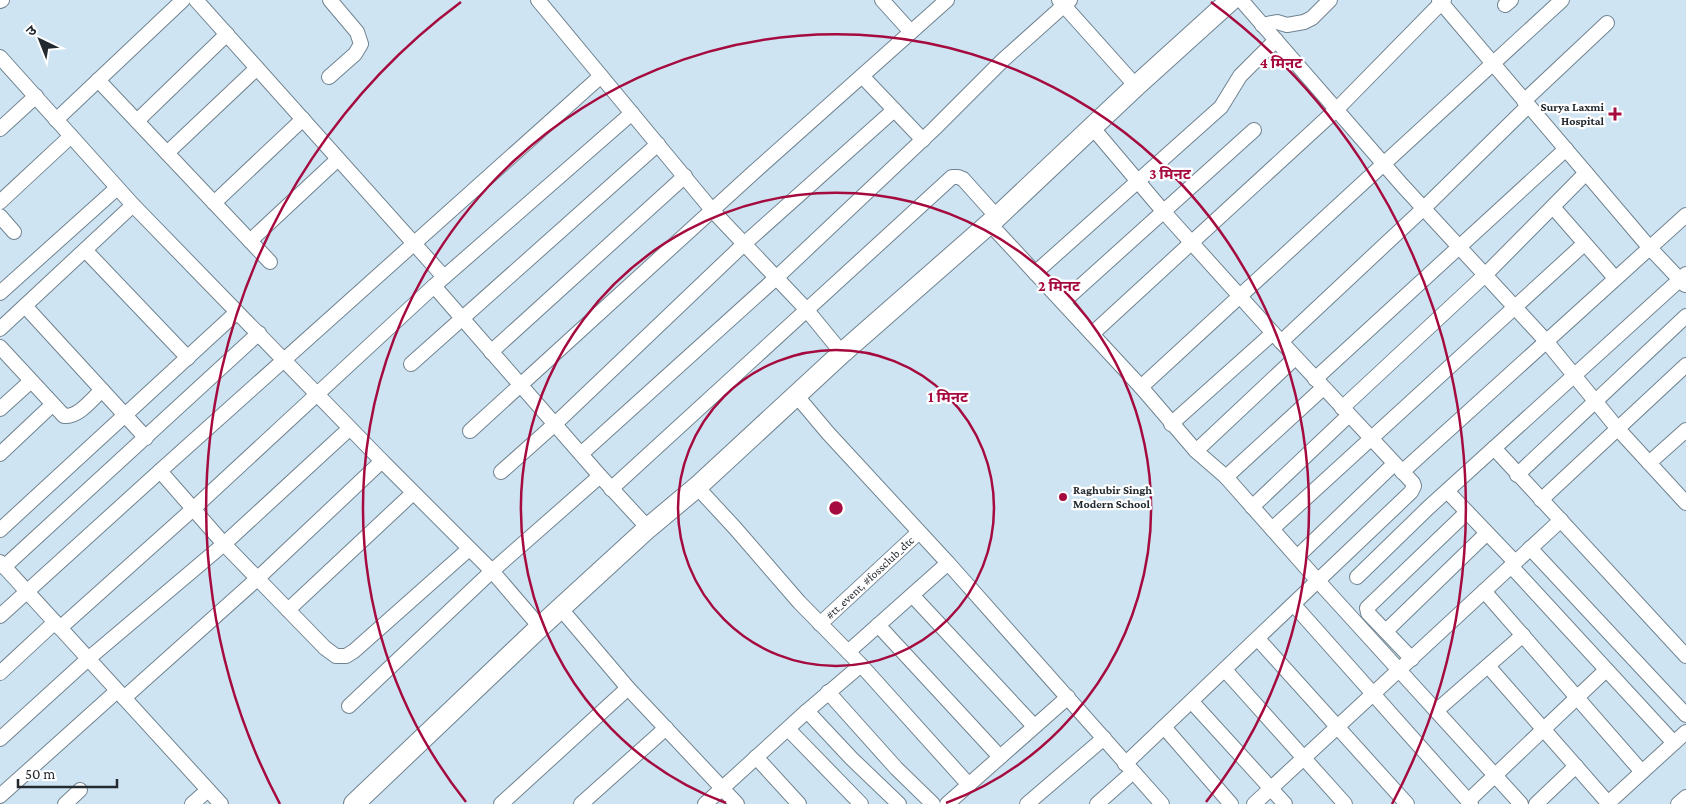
<svg xmlns="http://www.w3.org/2000/svg" width="1686" height="804" font-family="'Crimson Pro','Noto Sans Devanagari',serif">
	<rect width="100%" height="100%" fill="#cfe4f3"/>
	<g fill="none" stroke-linecap="round" stroke-linejoin="round">
		<defs>
			<g id="street">
				<path d="M196,0L444,277"/>
				<path d="M538,0L712,210L806,309L842,353"/>
				<path d="M882,0L911,32"/>
				<path d="M1059,0L1136,86"/>
				<path d="M1241,0L1402,185L1546,341L1618,429L1686,503"/>
				<path d="M1439,0L1649,247L1685,285"/>
				<path d="M0,1L2,0"/>
				<path d="M1505,5L1511,0"/>
				<path d="M1262,25L1277,22L1287,25L1304,22L1312,18L1330,0"/>
				<path d="M0,57L133,205L382,461"/>
				<path d="M862,76L923,140"/>
				<path d="M329,77L355,54L361,44L357,32L330,0"/>
				<path d="M98,80L270,262"/>
				<path d="M1524,101L1607,23"/>
				<path d="M632,113L434,286L600,476L648,528"/>
				<path d="M56,120L183,0"/>
				<path d="M137,121L227,34"/>
				<path d="M1092,127L1163,211L1273,333L1413,483L1414,486L1411,492L1125,764"/>
				<path d="M0,129L36,96"/>
				<path d="M167,153L257,68"/>
				<path d="M0,202L71,136"/>
				<path d="M214,203L303,119"/>
				<path d="M1553,207L1615,278"/>
				<path d="M0,216L14,232"/>
				<path d="M989,223L1141,387L1196,451L1226,477L1318,581L1521,804"/>
				<path d="M250,241L338,159"/>
				<path d="M85,250L188,358"/>
				<path d="M1035,273L1221,107L1240,76L1276,40"/>
				<path d="M0,293L117,188"/>
				<path d="M1063,302L1254,130"/>
				<path d="M25,306L146,438"/>
				<path d="M0,329L133,205"/>
				<path d="M1092,334L1337,109L1444,0"/>
				<path d="M1281,342L1424,208L1528,106"/>
				<path d="M0,347L64,416C79,417 91,400 102,390"/>
				<path d="M491,352L685,176"/>
				<path d="M411,364L658,144"/>
				<path d="M1315,379L1566,149"/>
				<path d="M1141,387L1562,0"/>
				<path d="M796,395L828,433L948,563"/>
				<path d="M1342,408L1485,275L1586,173"/>
				<path d="M0,409L31,381"/>
				<path d="M1171,424L1273,333"/>
				<path d="M470,431L753,173L947,0"/>
				<path d="M1494,448L1686,656"/>
				<path d="M1196,451L1295,358"/>
				<path d="M0,454L52,405"/>
				<path d="M581,454L776,278L934,129L1003,60L1070,0"/>
				<path d="M1649,463L1686,430"/>
				<path d="M160,471L224,544L325,648L336,656H346L354,651L469,549"/>
				<path d="M501,472L555,424L744,244L894,110"/>
				<path d="M1402,472L1686,215"/>
				<path d="M1517,475L1686,316"/>
				<path d="M1226,477L1323,388"/>
				<path d="M697,487L735,528L799,602L861,665L969,785"/>
				<path d="M611,489L952,177H958L963,179L997,217"/>
				<path d="M1447,491L1515,562"/>
				<path d="M1541,500L1686,365"/>
				<path d="M1252,507L1348,416"/>
				<path d="M1272,529L1584,244"/>
				<path d="M0,530L237,312"/>
				<path d="M1530,548L1686,715"/>
				<path d="M1297,557L1394,464"/>
				<path d="M0,562L221,804"/>
				<path d="M1511,566L1674,743"/>
				<path d="M4,567L259,333"/>
				<path d="M1357,577L1428,508L1686,274"/>
				<path d="M1484,591L1642,772"/>
				<path d="M912,595L1034,726"/>
				<path d="M1294,605L1471,804"/>
				<path d="M561,609L628,688L737,804"/>
				<path d="M288,610L413,493"/>
				<path d="M0,616L160,471L601,76"/>
				<path id="s1" d="M820,624L919,532"/>
				<path d="M878,625L1000,757"/>
				<path d="M540,627L492,571L600,476"/>
				<path d="M60,628L193,509L434,286"/>
				<path d="M1386,631L1487,533"/>
				<path d="M1258,639L1407,804"/>
				<path d="M848,652L948,563L1162,804"/>
				<path d="M1412,659L1368,613L1367,608L1467,512"/>
				<path d="M1488,666L1609,804"/>
				<path d="M1225,670L1345,804"/>
				<path d="M0,673L55,622"/>
				<path d="M828,692L896,768L933,804"/>
				<path d="M124,698L257,579L382,461L492,571L349,706"/>
				<path d="M1192,702L1285,804"/>
				<path d="M807,711L852,759L899,804"/>
				<path d="M1436,711L1523,635"/>
				<path d="M1164,727L1231,804"/>
				<path d="M788,729L861,804"/>
				<path d="M0,739L88,659L224,544L349,429"/>
				<path d="M756,757L799,804"/>
				<path d="M0,796L117,691"/>
				<path d="M1468,801L1606,670"/>
				<path d="M65,804L80,790"/>
				<path d="M192,804L208,790"/>
				<path d="M501,804L628,688"/>
				<path d="M581,804L666,728"/>
				<path d="M705,804L807,711L861,665"/>
				<path d="M947,804L1068,697"/>
				<path d="M1027,804L1104,738"/>
				<path d="M1097,804L1133,772"/>
				<path d="M1254,804L1561,520"/>
				<path d="M1536,804L1576,766"/>
				<path d="M1607,804L1686,732"/>
				<path d="M1678,804L1686,797"/>
			</g>
			<path id="secondary" d="M354,804L540,627L648,528L697,487L842,353L997,217L1136,86L1231,0"/>
		</defs>
		<use href="#street" stroke="#708390" stroke-width="16"/>
		<use href="#secondary" stroke="#708390" stroke-width="22"/>
		<use href="#street" stroke="#fff" stroke-width="14"/>
		<use href="#secondary" stroke="#fff" stroke-width="20"/>
	</g>
	<g fill="none" stroke="#a50b3e" stroke-width="2.5">
		<circle cx="836" cy="508" r="158"/>
		<path d="M726 803A315 315 0 1 1 946 803"/>
		<path d="M466 802A473 473 0 1 1 1206 802"/>
		<path d="M280 804A630 630 0 0 1 461 2M1211 2A630 630 0 0 1 1392 804"/>
	</g>
	<g fill="#a50b3e" stroke="#fff" stroke-width="2">
		<path d="M1612.5 106.5h5v5h5v5h-5v5h-5v-5h-5v-5h5z"/>
		<circle cx="1063" cy="497" r="5"/>
	</g>
	<g text-anchor="middle" dominant-baseline="central" stroke-width="4.5" stroke-linejoin="round" paint-order="stroke">
		<g font-size="12" font-weight="bold" fill="#222a30" stroke="#fff" text-anchor="end">
			<text x="1604" y="107">Surya Laxmi<tspan x="1604" dy="14">Hospital</tspan></text>
			<text x="1073" y="490" text-anchor="start">Raghubir Singh<tspan x="1073" dy="14">Modern School</tspan></text>
		</g>
		<g font-size="12" fill="#222a30" stroke="#fff">
			<text stroke="none"><textPath href="#s1" startOffset="68">#tt_event, #fossclub_dtc</textPath></text>
		</g>
	</g>
	<circle cx="836" cy="508" r="8" fill="#a50b3e" stroke="#fff" stroke-width="2.5"/>
	<g font-size="15" text-anchor="middle" font-weight="bold" fill="#a50b3e" stroke="#fff" stroke-width="4.5" stroke-linejoin="round" paint-order="stroke">
		<text x="1281" y="68">4 मिनट</text>
		<text x="1170" y="179">3 मिनट</text>
		<text x="1059" y="291">2 मिनट</text>
		<text x="948" y="402">1 मिनट</text>
	</g>
	<g transform="translate(40 40) rotate(317)" stroke="#ffffff" stroke-width="4" paint-order="stroke">
	<path d="M0-4L9 19L0 12L-9 19Z" fill="#222a30"/>
	<text y="-8" font-size="14" font-weight="bold" text-anchor="middle" fill="#222a30">उ</text>
	</g>
	<path d="M18 779v8h99v-8" fill="none" stroke="#222a30" stroke-width="2.5"/>
	<text x="25" y="779" font-size="15" fill="#222a30" stroke="#ffffff" stroke-width="4" paint-order="stroke">50 m</text>
</svg>
